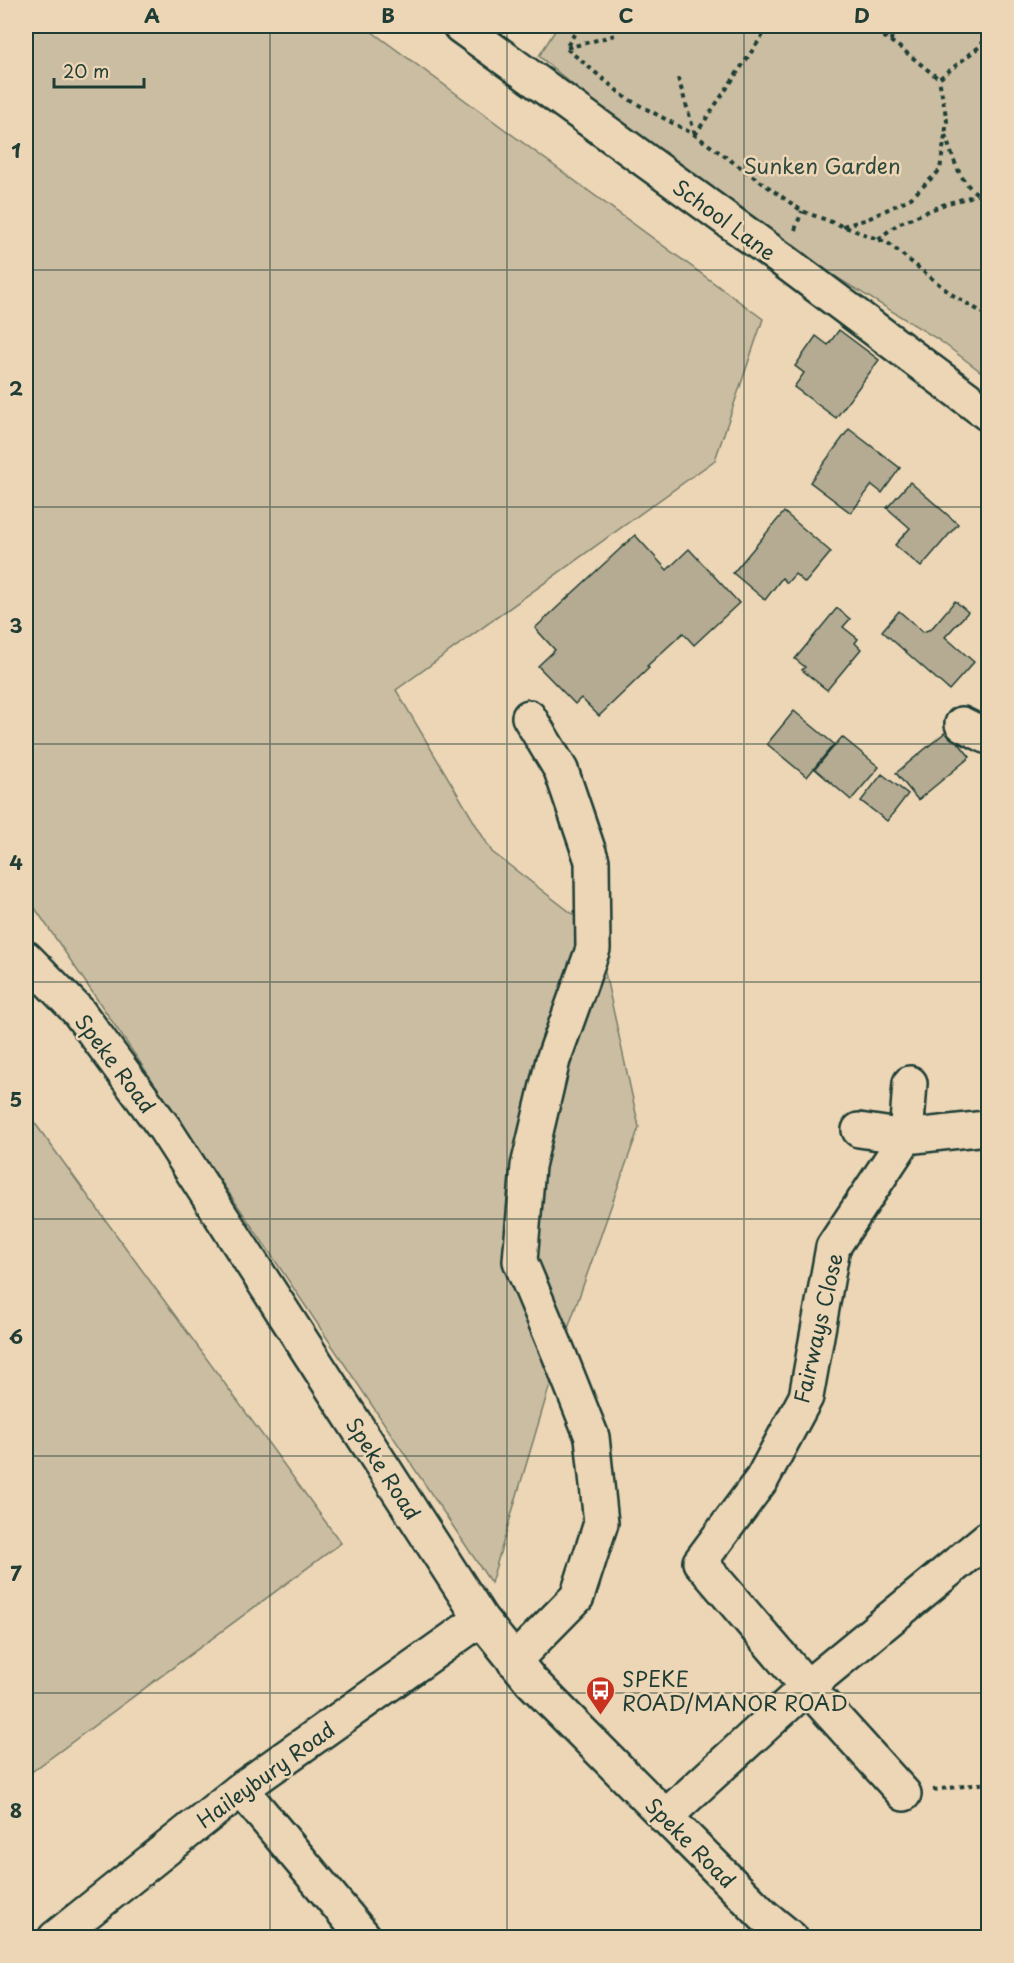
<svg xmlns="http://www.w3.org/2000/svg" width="1014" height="1963" font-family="'Playpen Sans',sans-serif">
	<rect width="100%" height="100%" fill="#edd6b6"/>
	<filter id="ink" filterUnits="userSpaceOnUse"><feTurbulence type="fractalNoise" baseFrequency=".0167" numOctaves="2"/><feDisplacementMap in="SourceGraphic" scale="12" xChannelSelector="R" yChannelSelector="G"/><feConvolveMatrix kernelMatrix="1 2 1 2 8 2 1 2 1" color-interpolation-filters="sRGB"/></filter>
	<g filter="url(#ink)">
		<path fill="#cbbda1" stroke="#757d6a" stroke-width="1.5" d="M26,26H364L763,319L715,460L396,690L492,852L596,932L639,1127L559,1354L491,1583L270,1253L26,895Z
			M558,26H988V377L939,340L701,194L539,56Z
			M26,1111L341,1543L26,1776Z"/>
		<path fill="#b4ab92" stroke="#1f3d34" stroke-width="1.5" d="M839,330L879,360L836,418L794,387L804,373L795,366L816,336L828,345Z
			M849,429L900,468L882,493L872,485L851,513L810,482Z
			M910,482L958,524L921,567L895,545L910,528L887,508Z
			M784,512L831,552L805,583L795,574L787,583L782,578L765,600L733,573Z
			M635,535L667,570L689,549L739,603L694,645L683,633L647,666L649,668L599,716L581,698L575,704L538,666L555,650L535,628Z
			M955,601L968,612L945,637L974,662L949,690L882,631L899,611L923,632L931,629Z
			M837,608L850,619L843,627L858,639L855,643L861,649L827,690L802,670L805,667L795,659Z
			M794,711L834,744L807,777L767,744Z
			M948,730L970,757L918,800L896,773Z
			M842,737L879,767L851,800L815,769Z
			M882,774L908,794L887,821L861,801Z"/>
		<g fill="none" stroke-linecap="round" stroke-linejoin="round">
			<defs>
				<path id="minor" d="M460,26L784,261L988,414
					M962,724L988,737
					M26,958L78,1011L165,1129L481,1619L531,1681L764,1916L791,1938
					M859,1130L906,1137L986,1128
					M514,1661L577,1597L601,1523L592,1437L559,1354L520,1261L528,1166L553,1060L593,949L592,861L561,770L529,717
					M241,1789L365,1938
					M904,1794L807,1687L700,1562L762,1479L806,1397L833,1247L906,1137L910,1083
					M665,1817L807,1687L988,1538
					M55,1938L241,1789L481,1619"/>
			</defs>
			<use href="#minor" stroke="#1f3d34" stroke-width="38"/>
			<path stroke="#1f3d34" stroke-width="4" stroke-dasharray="4.5 4.5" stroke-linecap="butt" d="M579,26L566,48L626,98L695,135L802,211L888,243L951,294L988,316
				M868,26L902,49L939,79L979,47L988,36
				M979,26L985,40
				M715,28L718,26
				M891,41L893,26
				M567,48L619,34
				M678,78L695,134
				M695,135L769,26
				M945,135C954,160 961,190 988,199
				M843,226L868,219L911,198L940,170L947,121L939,79
				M795,230L802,211
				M878,239L898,224L945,204L977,195
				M933,1790L988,1783"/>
			<use href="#minor" stroke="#edd6b6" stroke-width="33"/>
		</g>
	</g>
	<path fill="none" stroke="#1f3d34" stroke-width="1.5" stroke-opacity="0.55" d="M270,26V1938M507,26V1938M744,26V1938M26,270H988M26,507H988M26,744H988M26,982H988M26,1219H988M26,1456H988M26,1693H988"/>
	<defs>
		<symbol id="bus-pin" viewBox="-11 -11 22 30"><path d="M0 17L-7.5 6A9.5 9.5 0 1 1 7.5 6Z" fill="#c8321e" stroke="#edd6b6"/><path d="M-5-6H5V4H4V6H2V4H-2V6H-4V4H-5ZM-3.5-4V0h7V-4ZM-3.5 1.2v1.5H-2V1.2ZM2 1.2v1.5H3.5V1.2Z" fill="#fff"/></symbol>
	</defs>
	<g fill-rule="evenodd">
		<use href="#bus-pin" x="584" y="1674" width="33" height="45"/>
	</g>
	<g text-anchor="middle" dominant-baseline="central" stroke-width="5" stroke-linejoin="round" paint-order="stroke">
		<g font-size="21" fill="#304a3f" stroke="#edd6b6">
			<text x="822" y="165">Sunken Garden</text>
		</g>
		<g font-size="21" fill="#1f3d34" stroke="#edd6b6">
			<text transform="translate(725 219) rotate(36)">School Lane</text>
			<text transform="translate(116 1063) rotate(53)">Speke Road</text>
			<text transform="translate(817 1328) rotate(-77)">Fairways Close</text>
			<text transform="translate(384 1468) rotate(57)">Speke Road</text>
			<text transform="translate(265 1774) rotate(-36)">Haileybury Road</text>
			<text transform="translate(691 1842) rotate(45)">Speke Road</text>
		</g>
		<g font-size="21" fill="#1f3d34" stroke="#edd6b6" text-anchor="start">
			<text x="622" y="1678">SPEKE<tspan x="622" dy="24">ROAD/MANOR ROAD</tspan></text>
		</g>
	</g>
	<rect width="1014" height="1963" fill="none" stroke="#edd6b6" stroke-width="66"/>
	<path d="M54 78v9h90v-9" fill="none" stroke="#1f3d34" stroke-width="3"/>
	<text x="63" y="78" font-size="18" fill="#1f3d34" stroke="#edd6b6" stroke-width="4.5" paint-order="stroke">20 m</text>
	<rect x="33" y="33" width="948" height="1897" fill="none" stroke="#1f3d34" stroke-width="2"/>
	<g font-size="20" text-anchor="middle" font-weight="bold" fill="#1f3d34">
		<text x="152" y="23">A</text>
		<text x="388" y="23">B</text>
		<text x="626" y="23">C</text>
		<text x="862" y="23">D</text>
		<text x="16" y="158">1</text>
		<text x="16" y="396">2</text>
		<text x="16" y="633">3</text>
		<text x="16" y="870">4</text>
		<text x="16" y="1107">5</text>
		<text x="16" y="1344">6</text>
		<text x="16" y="1581">7</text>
		<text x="16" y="1818">8</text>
	</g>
</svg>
